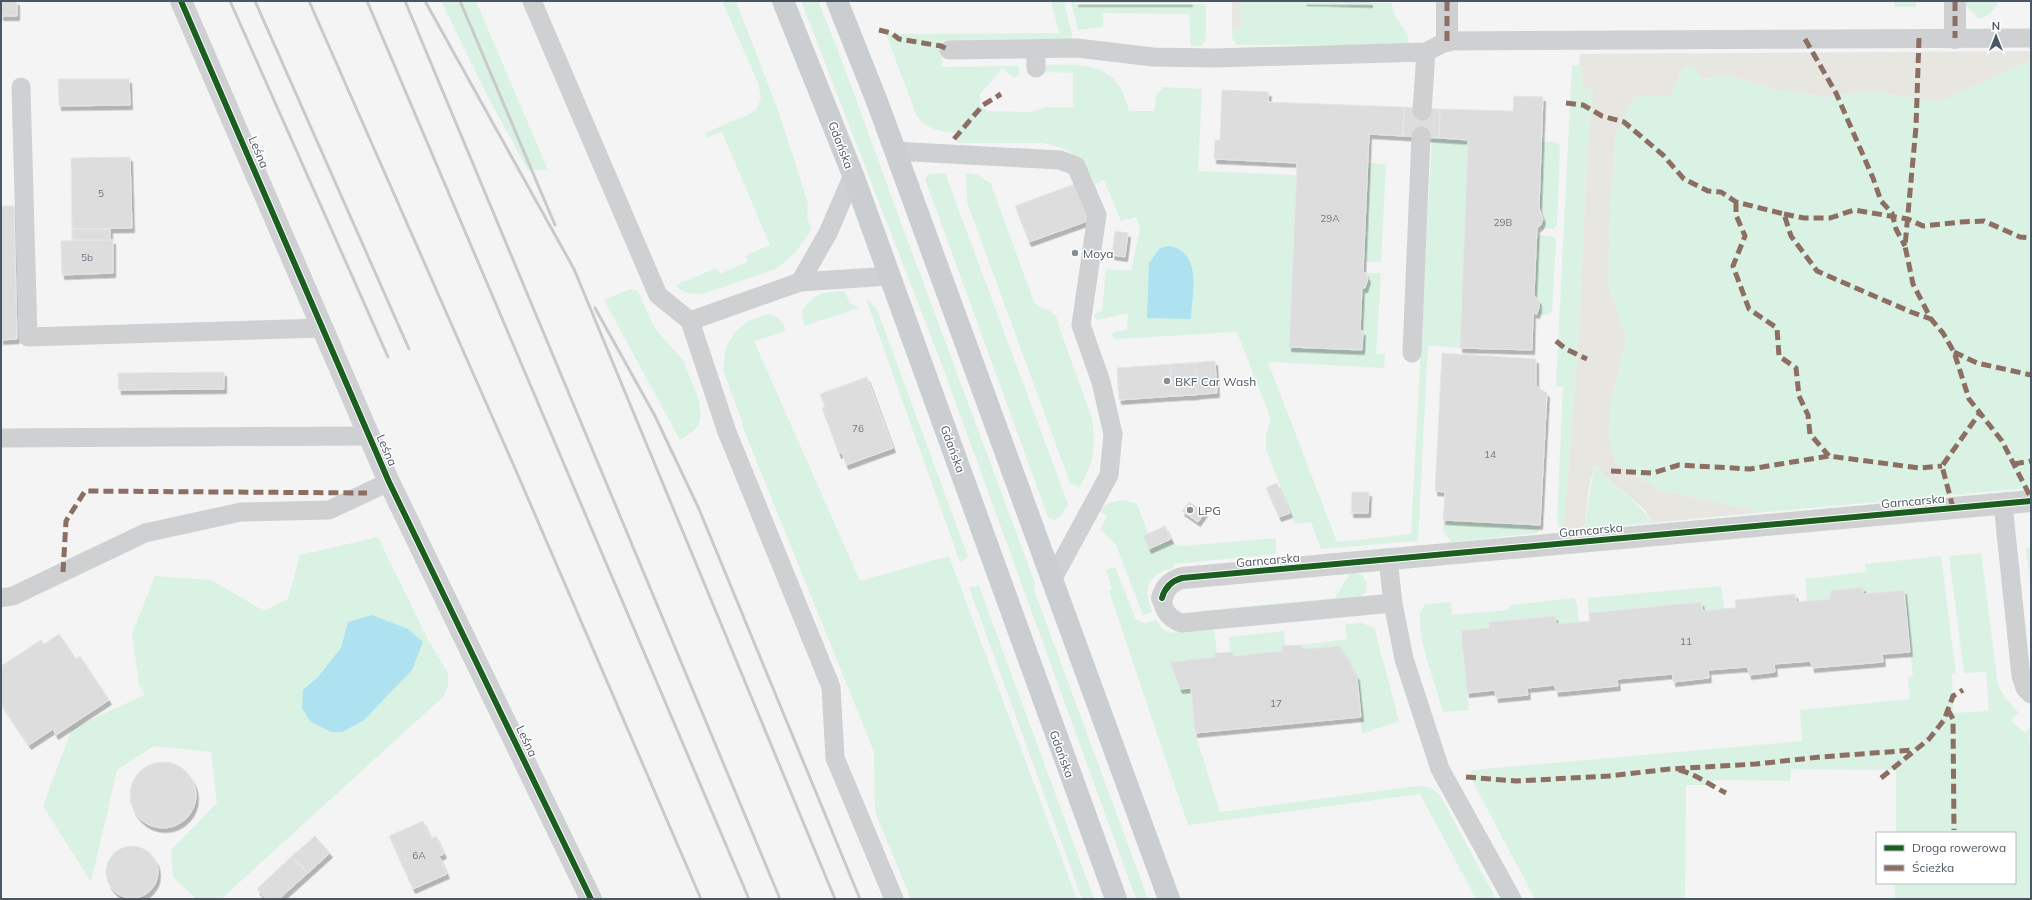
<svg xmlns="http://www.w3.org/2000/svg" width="2032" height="900" font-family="Mulish,sans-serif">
	<defs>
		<filter id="shadow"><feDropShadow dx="2.5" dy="4.5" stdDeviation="0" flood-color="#0004"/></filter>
	</defs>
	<rect width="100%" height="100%" fill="#f4f4f4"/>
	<path fill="#d9f2e3" d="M441,1H476L548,170H528L489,99Z
		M722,1H736L778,110L808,203L807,219L812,229L795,253L776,269L705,293C694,295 682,294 676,285L716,268L720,274L748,262L746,255L770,245L722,132L706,138L705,133L750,114L757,108L761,98L758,83Z
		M801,1H818C848,73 873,147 900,220C945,341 990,462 1035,583L1034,590L1148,899H1136L942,365Z
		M1051,1H1064L1073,39L941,41L942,67L1019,66V75L1014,78L1003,68L980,94V105L987,111L1032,112L1044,107H1073V73L1044,72V66L1048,65C1090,64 1118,64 1129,111H1154L1156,96L1163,87L1202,89L1198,171L1296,175L1289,347L1362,350L1363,331H1360L1362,288H1365L1368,279L1366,273H1381L1376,354H1385L1384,368L1268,362L1337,542L1411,534L1432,137L1468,140L1460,348L1428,345L1418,541L1321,549L1311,522L1295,524L1266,449V434L1271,419L1237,332L1116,339L1112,336L1113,332L1127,330L1128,313L1097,320L1094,317L1096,313L1102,311L1106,269L1131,271L1140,228L1136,217L1121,221L1104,180L1095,184C1085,159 1070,148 1043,143H957L958,132C942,133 928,129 917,117L886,34L1059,33Z
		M1071,1H1075V4H1206V30L1205,41L1202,46H1191L1189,14L1103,13V27L1078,30Z
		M1240,1L1392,3C1392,19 1408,27 1409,43L1401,45H1236L1232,37V30L1241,29Z
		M1894,1H1916V7H1894Z
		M1964,1H1998C1995,12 1988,15 1979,19L1966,6Z
		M2031,60V488L1756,513L1750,509L1659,490L1616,463L1609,437L1611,401L1626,338L1608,286L1610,210L1615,136L1635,96H1670L1682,69L1693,65L1702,79L1729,75L1776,90L1830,97L1866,91L1939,102Z
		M1572,65H1579L1582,69L1583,89L1590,88L1593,91C1586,160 1584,228 1581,297C1577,372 1570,448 1564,523L1560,528L1557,522L1563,387L1556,386Z
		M1541,142H1556L1560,146L1557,225L1553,229L1539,228L1543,219L1539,208Z
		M1368,163L1386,164L1381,262H1363Z
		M945,173L1068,504L1060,517L1055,520L1048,517L925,179L928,174Z
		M966,173L978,175L991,184L1034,302C1045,313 1057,307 1059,327L1092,418C1096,446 1094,463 1079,488L1070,483L967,202Z
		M1537,235L1552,236L1556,240L1552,311L1547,315L1537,314L1539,301L1534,295Z
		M630,289L637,290L656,330L683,360L698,397L701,415L698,426L691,433L680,440L604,300Z
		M844,291L850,303L859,308L804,326L802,311C814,293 823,292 844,291Z
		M867,299L877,309L968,557L960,562L867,302Z
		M768,314C779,316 782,321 786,331L754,341L860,581L949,556L1077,899H911L875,812L874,752L742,425V421L723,370L726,347L735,332L748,321Z
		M1594,466C1600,468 1602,474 1607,479C1624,494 1640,504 1652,523L1584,529Z
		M1124,500L1137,504L1148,533L1143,536L1149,549L1171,539L1176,545L1184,546L1276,538V554L1174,564V568C1147,574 1143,588 1152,612L1143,615L1116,545L1100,529L1107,516L1099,510C1105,503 1115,501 1124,500Z
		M1443,520L1540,525L1538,533L1451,542L1443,531Z
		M378,537L427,638L448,673V685L444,696L221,899H196L173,877L171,850L217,803L211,752L154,746L117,770L91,882L43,806L72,728L145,695L139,685L132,634L155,576L211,580L264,611L288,599L300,555Z
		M2031,547V592L2026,548Z
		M1981,553L1998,685L2005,698L2018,712L2011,721L2025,733L2031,725V734L2028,739L2031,742V899H1895V883H2015V833H1896V770L1791,769L1790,781L1713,780L1712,785H1686L1685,899H1535L1475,786L1470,774L1473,770L1802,741L1800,710L1910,699L1908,677L1913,676L1904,590L1863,594V587L1830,591V599L1807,601L1805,579L1866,572L1865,564L1941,556L1956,674H1952L1953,713L1989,711L1986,672L1964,673L1949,556Z
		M1115,567L1136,620L1145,623L1156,620L1162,629L1172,633L1214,628L1217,653H1214L1215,657L1170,662L1180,689L1191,688L1195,733L1220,812L1417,786L1430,787L1440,795L1496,899H1476L1420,794L1188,825L1109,591L1112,589L1106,570Z
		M1351,571L1362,575L1367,584L1366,593L1357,598L1199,614V611L1335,598Z
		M979,586L1094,899H1082L969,587Z
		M1721,586L1724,609L1703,611L1701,602L1589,613L1587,598Z
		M1574,598L1577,604L1579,622L1556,624L1555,616L1489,622V628L1461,631L1469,710L1443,712C1436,685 1418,642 1420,615C1420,611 1423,608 1425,604L1451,602L1452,615L1508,610L1511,605Z
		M1362,623L1374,628L1376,634L1399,721L1362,734L1357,677L1340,646L1303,649L1302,645L1347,639L1345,624Z
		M1284,631L1285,646L1282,651L1234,656L1233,652H1230L1229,637Z"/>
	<path fill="#e7e6e1" d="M1232,1H1240L1241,29L1232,30Z
		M2031,51V60L1939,102L1866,91L1830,97L1776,90L1729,75L1701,79L1693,65L1682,69L1670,96H1635L1615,136L1610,210L1608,286L1626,338L1611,401L1609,437L1616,463L1659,490L1750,509L1756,513L1652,523L1644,509L1605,477L1598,467L1594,466L1588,492L1584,529L1562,531L1560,528L1564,523C1570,448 1577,372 1581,297C1584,228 1586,160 1593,91L1590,88L1583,89L1582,69L1579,65L1580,54Z"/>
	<path fill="#aee2f0" d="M1169,246C1203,252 1192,293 1191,319L1147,318L1149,263L1160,248Z
		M372,615L408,629L423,642L412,670L363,721L342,732H331L311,722L302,708L303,690L318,677L341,648L348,622Z"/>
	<path fill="#ddddde" stroke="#e5e6e7" filter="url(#shadow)" d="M1,1H17V16H1Z
		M1076,1H1190V2H1076Z
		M1304,1H1370V3Z
		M58,79H129L130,105L59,106Z
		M1222,90L1269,92L1268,102L1404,107L1403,136L1369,134L1363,273H1366L1368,279L1365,288H1362L1360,331H1363L1362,350L1289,347L1297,163L1214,159L1215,140H1220Z
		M1514,96L1543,97L1539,208L1543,219L1541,225L1537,228L1534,295L1539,301V308L1537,314L1533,313L1532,350L1460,348L1468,140L1439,138L1440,109L1513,111Z
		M1404,107L1440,109L1439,138L1403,136Z
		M130,157L132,228L72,229L71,158Z
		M1083,181L1096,218L1029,242L1015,206Z
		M1,206H14L17,339L1,340Z
		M72,229H110V240H72Z
		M1115,231L1128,233L1125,257L1112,255Z
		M113,240V273L62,275L61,241Z
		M1442,353L1536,359V386L1547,393L1540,525L1443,520L1445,492L1435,491Z
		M1215,361L1217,393L1119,400L1117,368Z
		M1195,363L1197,395L1172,396L1170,364Z
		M224,372V389L119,390L118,373Z
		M867,377L893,448L846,465L842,452L839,454L822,408L825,407L820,394Z
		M1277,483L1290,513L1279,517L1266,488Z
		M1352,492H1369L1368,513H1351Z
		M1189,502L1205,512L1198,522L1182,511Z
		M1165,526L1171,539L1149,549L1143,536Z
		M1863,587V594L1904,590L1910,652L1882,654L1883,662L1812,668L1811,661L1774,664L1775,672L1749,675L1748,667L1708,670L1709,678L1673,682V674L1617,679L1618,686L1556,692L1555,685L1527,688L1528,695L1496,698L1495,690L1467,693L1461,631L1489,628V622L1555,616L1556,624L1590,621L1589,613L1701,602L1703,611L1731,608H1736L1735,600L1795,594L1796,602L1830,599V591Z
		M59,634L76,659L80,656L109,700L56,735L53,729L29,745L1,703V666L41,640L44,644Z
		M1302,645L1303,649L1340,646L1357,677L1361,717L1195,733L1191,688L1180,689L1170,662L1215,657L1214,653H1217L1233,652L1234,656L1282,651V646Z
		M130 795a33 33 0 1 1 66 0a33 33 0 1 1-66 0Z
		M423,821L431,839L436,836L444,854L439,856L447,874L413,889L389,836Z
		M315,836L330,853L308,873L292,856Z
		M106 872a26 26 0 1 1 52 0a26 26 0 1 1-52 0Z
		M292,856L308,873L279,899H266L257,889Z"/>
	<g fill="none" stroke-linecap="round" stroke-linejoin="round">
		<path stroke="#ced0d2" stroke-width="19" d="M532,1L658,295L690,321L727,432L831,687L835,758L894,899
			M1036,49V68
			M949,50L1077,48L1153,57L1214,58L1426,52L1447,41L2031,38
			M21,87L28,337L323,328
			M1422,111L1426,52
			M894,151L1060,160L1076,166L1097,215L1081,325L1101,382L1113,434L1109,475L1052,580
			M800,282L828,233L853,175
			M690,321L800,282L890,276
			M1412,353L1421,136
			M1,438L369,436
			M2003,504L2021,676L2025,688L2031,694
			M1388,560L1393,603L1404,659L1440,769L1512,899
			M1,598L13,596L145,533L241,512L329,510L389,482
			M1162,598C1163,611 1169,618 1181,623L1393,603"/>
		<path stroke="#ced0d2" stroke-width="22" d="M1447,1V41
			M1955,1V38
			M1162,598C1165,587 1171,581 1182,578L2031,501"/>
		<path stroke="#ced0d4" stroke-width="22" d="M181,1L389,482L591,899"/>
		<path stroke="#caced1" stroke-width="22" d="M783,1L853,175L1116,899
			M837,1L878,104L1169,899"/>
		<path stroke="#c9cacc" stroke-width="3" d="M230,1L388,357
			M255,1L409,349
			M309,1L517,473L701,899
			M367,1L749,899
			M405,1L780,899
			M425,1L574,269L835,899
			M460,1L555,225
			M595,308L655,416L699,509L860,899"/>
		<path stroke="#8d6e63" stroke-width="5" stroke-dasharray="10 5" stroke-linecap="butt" d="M1447,1V41
			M1955,1V38
			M879,30L891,33L899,39L941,46L949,50
			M1919,38L1916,127L1905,246L1913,284L1931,319L1943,333L1954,352L1969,399L2002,441L2031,498
			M1805,39L1836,93L1873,178L1881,201L1892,213L1896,229L1905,246
			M1566,103L1583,105L1602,116L1624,122L1663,155L1684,179L1708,191L1721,192L1736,202L1784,214L1791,236L1817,271L1911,312L1931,319
			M954,139L983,105L1001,94
			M1736,202V215L1745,236L1733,266L1749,309L1777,328L1779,356L1796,368L1799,396L1808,415L1810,434L1829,456
			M1784,214L1804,218H1830L1854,210L1908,219L1923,226L1961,222L1984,221L2020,237L2031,238
			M1556,341L1566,349L1587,359
			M1954,352L1977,363L2031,375
			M2014,464L2031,461
			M1611,471L1653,473L1679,465L1750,469L1829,456L1919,468L1942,466
			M1953,508L1942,466L1979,414
			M63,572L66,521L85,491L367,493
			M1948,710L1953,719L1954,830
			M1679,770C1696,774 1711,786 1726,793
			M1466,777L1516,781L1609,776L1670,769L1756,764L1820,757L1913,750
			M1881,778L1929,739L1944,720L1953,696L1963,690"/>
		<defs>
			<path id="cycleway" d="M181,1L389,482L591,899
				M1162,598C1165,587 1171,581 1182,578L2031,501"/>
		</defs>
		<use href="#cycleway" stroke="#fff" stroke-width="8"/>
		<use href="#cycleway" stroke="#1b5e20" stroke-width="6"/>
	</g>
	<g fill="#868d94" stroke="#fff" stroke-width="1.5">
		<circle cx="1075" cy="253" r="4"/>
		<circle cx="1167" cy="381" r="4"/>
		<circle cx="1190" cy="510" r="4"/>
	</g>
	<g text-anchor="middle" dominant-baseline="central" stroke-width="3" stroke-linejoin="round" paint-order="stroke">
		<g font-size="10" fill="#707881">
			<text x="101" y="193">5</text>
			<text x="1330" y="218">29A</text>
			<text x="1503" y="222">29B</text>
			<text x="87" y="257">5b</text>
			<text x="858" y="428">76</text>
			<text x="1490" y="454">14</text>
			<text x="1686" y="641">11</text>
			<text x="1276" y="703">17</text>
			<text x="419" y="855">6A</text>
		</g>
		<g font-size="12" fill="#4a5661" stroke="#fff">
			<text transform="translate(841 145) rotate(69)">Gdańska</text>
			<text transform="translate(259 152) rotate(67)">Leśna</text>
			<text transform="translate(953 449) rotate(70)">Gdańska</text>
			<text transform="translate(387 450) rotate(66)">Leśna</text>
			<text transform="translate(1913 501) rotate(-5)">Garncarska</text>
			<text transform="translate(1591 530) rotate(-5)">Garncarska</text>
			<text transform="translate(1268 560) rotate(-5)">Garncarska</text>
			<text transform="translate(527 741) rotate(64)">Leśna</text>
			<text transform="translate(1062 754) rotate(70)">Gdańska</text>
		</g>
		<g font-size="12" fill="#4a5661" stroke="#fff" text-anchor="start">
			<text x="1083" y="253">Moya</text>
			<text x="1175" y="381">BKF Car Wash</text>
			<text x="1198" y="510">LPG</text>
		</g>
	</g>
	<rect width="2032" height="900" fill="none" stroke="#4a5661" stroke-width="4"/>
	<rect x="1876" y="832" width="140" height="52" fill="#ffffff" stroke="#b7bbc0"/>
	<rect x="1884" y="845" width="20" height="6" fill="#1b5e20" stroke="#b7bbc0"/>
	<text x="1912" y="852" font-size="12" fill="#4a5661">Droga rowerowa</text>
	<rect x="1884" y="865" width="20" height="6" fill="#8d6e63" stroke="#b7bbc0"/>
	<text x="1912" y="872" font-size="12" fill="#4a5661">Ścieżka</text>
	<g transform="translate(1996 36)" stroke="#ffffff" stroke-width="3" paint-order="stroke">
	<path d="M0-3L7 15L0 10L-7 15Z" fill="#4a5661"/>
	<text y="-6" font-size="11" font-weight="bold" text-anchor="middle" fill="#4a5661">N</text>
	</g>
</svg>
